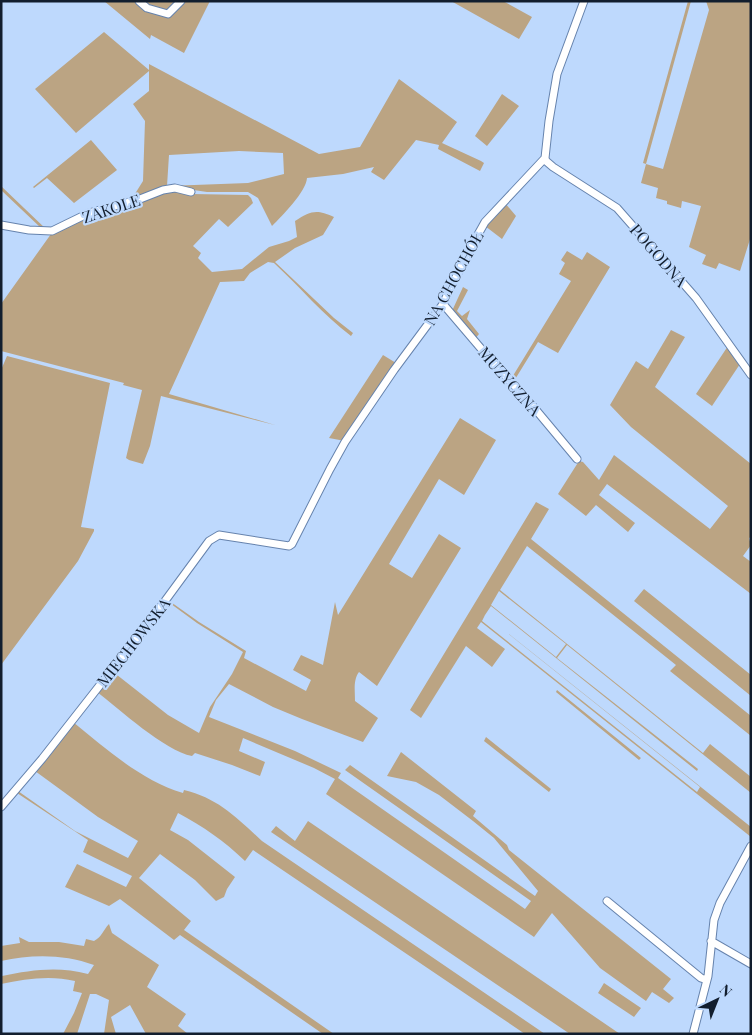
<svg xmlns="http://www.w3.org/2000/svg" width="752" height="1035" font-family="'Playfair Display',serif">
	<rect width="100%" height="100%" fill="#bed9fd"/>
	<path fill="#bba483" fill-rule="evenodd" d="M104,1H136L170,15L182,5L184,1H210L184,53L151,35L150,39Z
		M142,1H178C167,15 156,10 142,1Z
		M451,1H503L532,17L519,39Z
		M688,1H691L646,164L663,169L709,10L706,1H751V236L740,271L719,263L716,269L702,264L706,255L689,247L701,206L682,201L681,208L667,204V201L656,198L658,188L641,183L646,164L643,163Z
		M104,32L149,70V64L319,154L360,147L399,79L457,122L442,143L481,161L484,163L480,171L438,149L439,145L416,140L384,180L371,172L374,167L343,174L307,178C306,192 282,216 272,226L258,198L248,192H207L167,186L133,197L143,181L145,121L133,104L149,91V71L76,133L35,89ZM239,151L283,153L284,174L248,183L167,186L169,155Z
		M502,94L519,106L487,146L475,136Z
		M91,140L117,170L74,203L47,178L34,188L33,187Z
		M1,186L47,230L21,226L41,228L1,190Z
		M174,190L192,194L248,195L251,198L253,203L228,227L219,219L193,246L201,253L198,258L212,272L242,269L269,247L289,241L297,237L295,221C311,211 316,209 334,217L323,235L295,248L275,262L334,318L353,333L351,336C323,315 300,287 274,263L268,262L250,273L244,281L220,282L169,394L275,425L161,396L150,446L143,464L129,460L126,458L142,390L123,385L124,383L1,351V304L51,234L99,211Z
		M505,203L516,216L502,239L485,226Z
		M567,251L582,260L587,252L610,267L558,353L538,342L514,381L511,379L571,281L559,274L565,263L561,260Z
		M463,287L468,290L457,311L462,316L470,310L467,319L479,334L475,339L452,311Z
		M671,330L685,337L655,387L751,464V537L749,538L751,545L743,556L751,562V594L607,484L599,495L635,523L628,532L596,505L586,516L558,494L579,461L583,462L599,480L614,455L710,529L728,506L631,427L610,405L636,361L648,369Z
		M728,346L740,364L712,406L696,394Z
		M383,355L396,363L345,441L329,438Z
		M7,356L110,383L81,527L94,529V531L78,561L1,665V370Z
		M460,418L496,440L464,495L439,479L389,564L412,578L439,534L461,548L377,686L359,672C353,680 355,691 355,701L378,718L363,742L302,719L273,707L229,684L216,700L209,717L295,751L341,773L338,778L525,909L531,901L345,770L350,765L535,896L538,891L494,838L473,821L439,795L416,782L387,776L401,752L476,811L473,816L507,845L509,850L671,979L663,989L674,998L669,1003L652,992L646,1001L600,968L552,913L534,937L326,794L335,779L314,768L243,738L239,751L265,762L260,776L232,765L195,753L192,756C165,751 119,709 96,691L112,671L168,715L199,733L210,707L232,674L243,652L197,623L167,601L168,600L199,622L246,651L244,658L306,691L311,680L293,670L301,655L323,665L335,602L338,615Z
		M536,502L549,509L531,539L751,716V736L670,671L676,665L527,546L500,590L703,753L710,744L751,777V793L567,645L557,658L698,769L697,771L491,606L485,615L751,827V837L481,622L477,628L505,649L492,667L466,646L421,718L410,710ZM499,591L566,644L556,657L491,605ZM485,615L700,787L697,792L482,621Z
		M644,589L751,675V696L634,601Z
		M557,690L641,758L639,760L556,692Z
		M73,722C106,749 142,781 183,793L184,790C218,798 237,818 262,841L545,1034H525L253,850L245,861C223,840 204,827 178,813L170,830L188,840L235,877L227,889L224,897L216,901L195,880L160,854L139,878L191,921L184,930L334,1034H323L180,935L174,940L120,899L109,906L65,887L77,864L126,887L132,876L83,852L88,840L17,793L18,791L75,831L128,858L138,841L98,817L35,771Z
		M486,737L551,789L549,792L484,741Z
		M308,821L620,1034H570L271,832L276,826L295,841Z
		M109,924L112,933L159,965L147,987L186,1014L178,1026L188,1034H146L130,1005L111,1017L116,1034H104L109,1000L96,994H90L77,1034H63L74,1013L82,993L73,991L75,981C50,975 25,979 1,984L2,976C31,970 58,966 88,974L94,965C64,954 32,954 1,961V946L20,943L19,937L29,942H59L84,946L86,939L94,941C102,937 103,930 109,924Z
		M604,983L641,1008L634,1017L598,993Z"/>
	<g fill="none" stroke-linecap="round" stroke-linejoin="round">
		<defs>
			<path id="minor" d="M139,1L147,8L168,14L181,1
				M545,158L546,161L553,167L617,208L696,298L751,375
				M1,225L29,230L52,231L89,213L140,199L163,190L175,188L191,192
				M443,304L495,365L526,398L577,459
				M1,807L42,759L151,620L209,541L219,535L289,546L292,544L330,469L345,442L394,370L443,304L466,256L485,222L545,158L549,121L557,74L584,1
				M607,901L701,978L707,980
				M711,941L751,964
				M693,1034L708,976L714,920L720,903L751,846"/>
		</defs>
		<use href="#minor" stroke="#6683ad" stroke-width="9"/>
		<use href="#minor" stroke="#fff" stroke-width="7"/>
	</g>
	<g text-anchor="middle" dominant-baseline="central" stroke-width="4.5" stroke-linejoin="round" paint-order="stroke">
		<g font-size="16" fill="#121e2e" stroke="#bed9fd">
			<text transform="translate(111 208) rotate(-18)">ZAKOLE</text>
			<text transform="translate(659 255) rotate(49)">POGODNA</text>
			<text transform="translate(453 278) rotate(-61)">NA CHOCHÓŁ</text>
			<text transform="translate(510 381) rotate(49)">MUZYCZNA</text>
			<text transform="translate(133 642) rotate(-52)">MIECHOWSKA</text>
		</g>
	</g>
	<rect width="752" height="1035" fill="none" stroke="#121e2e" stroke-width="5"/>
	<g transform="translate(717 1000) rotate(43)" stroke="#bed9fd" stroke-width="4" paint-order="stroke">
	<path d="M0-4L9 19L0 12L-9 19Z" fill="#121e2e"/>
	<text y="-8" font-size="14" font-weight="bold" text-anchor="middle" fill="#121e2e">N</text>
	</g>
</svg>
